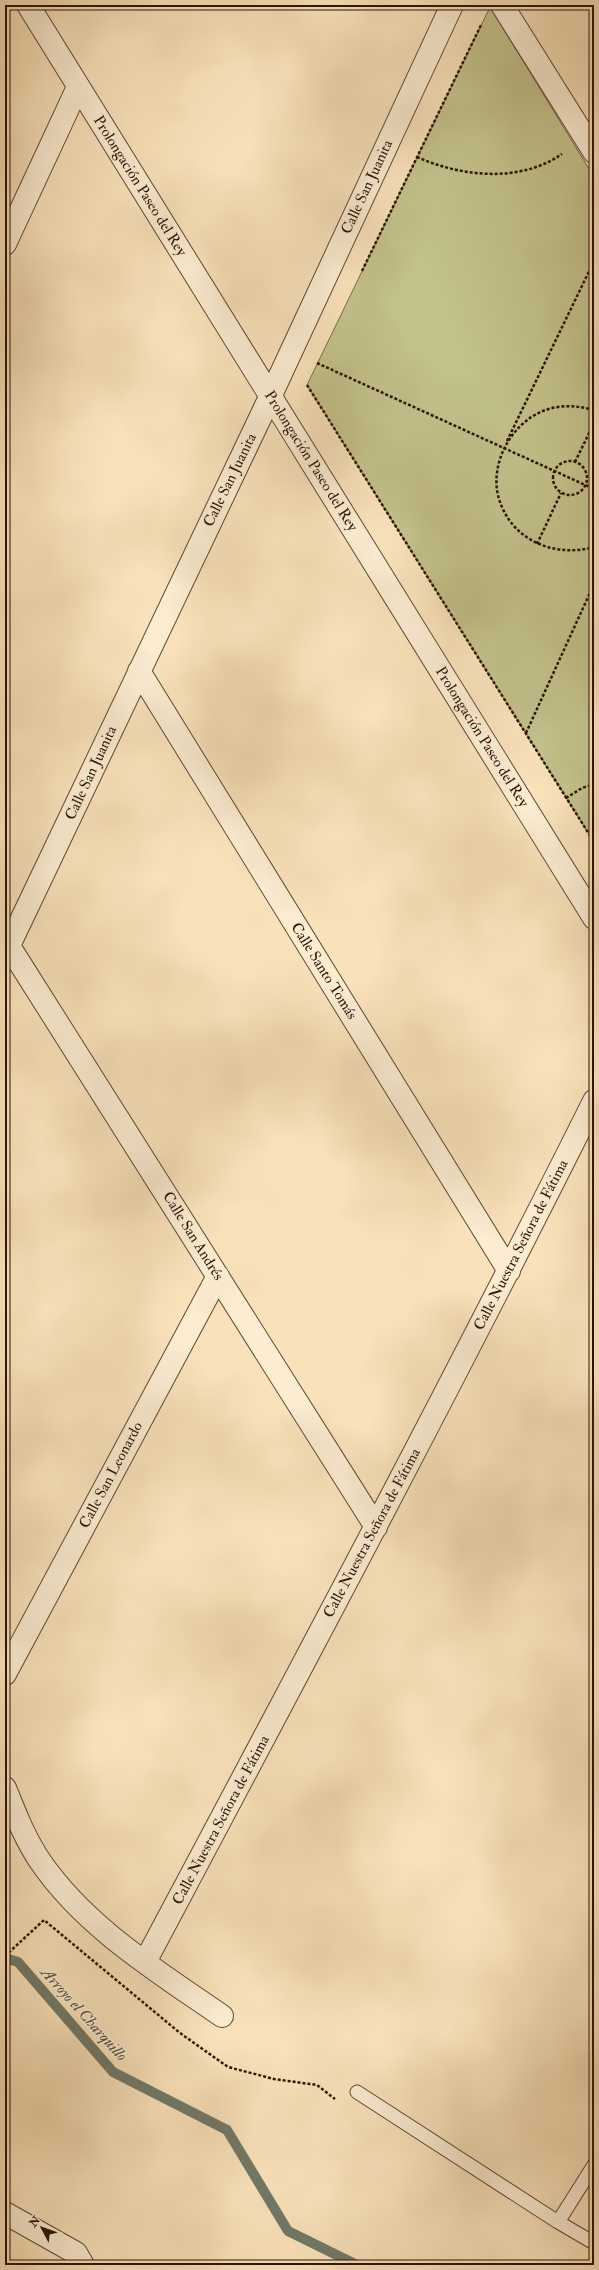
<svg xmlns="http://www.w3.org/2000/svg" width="599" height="2270" font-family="'IM FELL Double Pica',serif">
	<rect width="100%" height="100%" fill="#f9e2ba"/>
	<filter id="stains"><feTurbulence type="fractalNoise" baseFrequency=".005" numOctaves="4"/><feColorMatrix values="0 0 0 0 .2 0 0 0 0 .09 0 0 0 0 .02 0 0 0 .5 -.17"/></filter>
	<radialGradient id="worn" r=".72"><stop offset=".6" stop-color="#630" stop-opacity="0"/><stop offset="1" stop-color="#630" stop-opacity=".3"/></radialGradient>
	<path fill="#c3c28c" stroke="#786a48" d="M490,7L594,177V842L307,385Z"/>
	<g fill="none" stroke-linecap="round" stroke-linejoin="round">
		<path stroke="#707a69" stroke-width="10" d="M5,1958L18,1962L113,2072L227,2130L288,2231L357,2265"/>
		<defs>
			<path id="lane" d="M357,2092L558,2222L594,2243
				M558,2222L594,2165"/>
			<path id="street" d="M28,5L594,918
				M502,5L594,152
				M5,244L78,87
				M139,671L509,1271
				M9,946L376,1527
				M5,954L271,395L452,5
				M5,1674L218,1276
				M5,1788C15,1813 25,1839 40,1861C85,1927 157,1971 222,2016
				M145,1962C297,1676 449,1391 594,1101
				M5,2213L76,2253L83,2265"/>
		</defs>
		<use href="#lane" stroke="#5f4732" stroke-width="15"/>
		<use href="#street" stroke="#5f4732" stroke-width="24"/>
		<path stroke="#2c1304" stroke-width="2.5" stroke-dasharray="3 2" stroke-linecap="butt" d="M417,157C462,177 520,183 562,154
			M362,271L481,25
			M317,363L594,489
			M307,385L594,842
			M594,410C582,407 571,405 558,407C520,412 492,453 497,490C505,537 551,559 594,547
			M507,441L594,261
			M553 478a17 17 0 1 1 34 0a17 17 0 1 1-34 0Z
			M575,462L594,423
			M537,544L561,493
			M526,733L594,584
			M566,798L582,788L594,784
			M5,1956L44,1920L180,2033L228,2067L274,2079L317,2085L335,2099"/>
		<use href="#lane" stroke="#fbecd2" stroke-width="13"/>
		<use href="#street" stroke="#fbecd2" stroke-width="22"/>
	</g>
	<g text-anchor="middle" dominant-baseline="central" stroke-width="3" stroke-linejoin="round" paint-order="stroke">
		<g font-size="15" fill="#2c1304" stroke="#fbecd2">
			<text transform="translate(140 186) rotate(58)">Prolongación Paseo del Rey</text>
			<text transform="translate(367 187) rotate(-65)">Calle San Juanita</text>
			<text transform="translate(311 461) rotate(58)">Prolongación Paseo del Rey</text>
			<text transform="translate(230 480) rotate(-64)">Calle San Juanita</text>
			<text transform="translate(482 737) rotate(58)">Prolongación Paseo del Rey</text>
			<text transform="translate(91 773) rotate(-65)">Calle San Juanita</text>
			<text transform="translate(324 971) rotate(58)">Calle Santo Tomás</text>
			<text transform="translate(193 1236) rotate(58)">Calle San Andrés</text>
			<text transform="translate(521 1245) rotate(-63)">Calle Nuestra Señora de Fátima</text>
			<text transform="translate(111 1475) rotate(-62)">Calle San Leonardo</text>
			<text transform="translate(372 1533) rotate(-62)">Calle Nuestra Señora de Fátima</text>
			<text transform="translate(221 1820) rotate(-62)">Calle Nuestra Señora de Fátima</text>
		</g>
		<g font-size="16" font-style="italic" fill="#544f3f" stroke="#fbecd2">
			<text transform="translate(84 2014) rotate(48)">Arroyo el Charquillo</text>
		</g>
	</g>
	<rect width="599" height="2270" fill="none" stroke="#f9e2ba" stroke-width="20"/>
	<rect x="6" y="6" width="587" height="2258" fill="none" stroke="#2c1304" stroke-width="2"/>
	<rect x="10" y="10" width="579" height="2250" fill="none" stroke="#2c1304"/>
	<g transform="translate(42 2228) rotate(311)" stroke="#fbecd2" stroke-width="3" paint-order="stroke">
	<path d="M0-3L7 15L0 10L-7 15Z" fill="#2c1304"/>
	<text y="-6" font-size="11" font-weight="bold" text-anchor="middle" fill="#2c1304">N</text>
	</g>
	<rect width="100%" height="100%" filter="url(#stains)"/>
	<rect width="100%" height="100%" fill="url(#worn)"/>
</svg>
